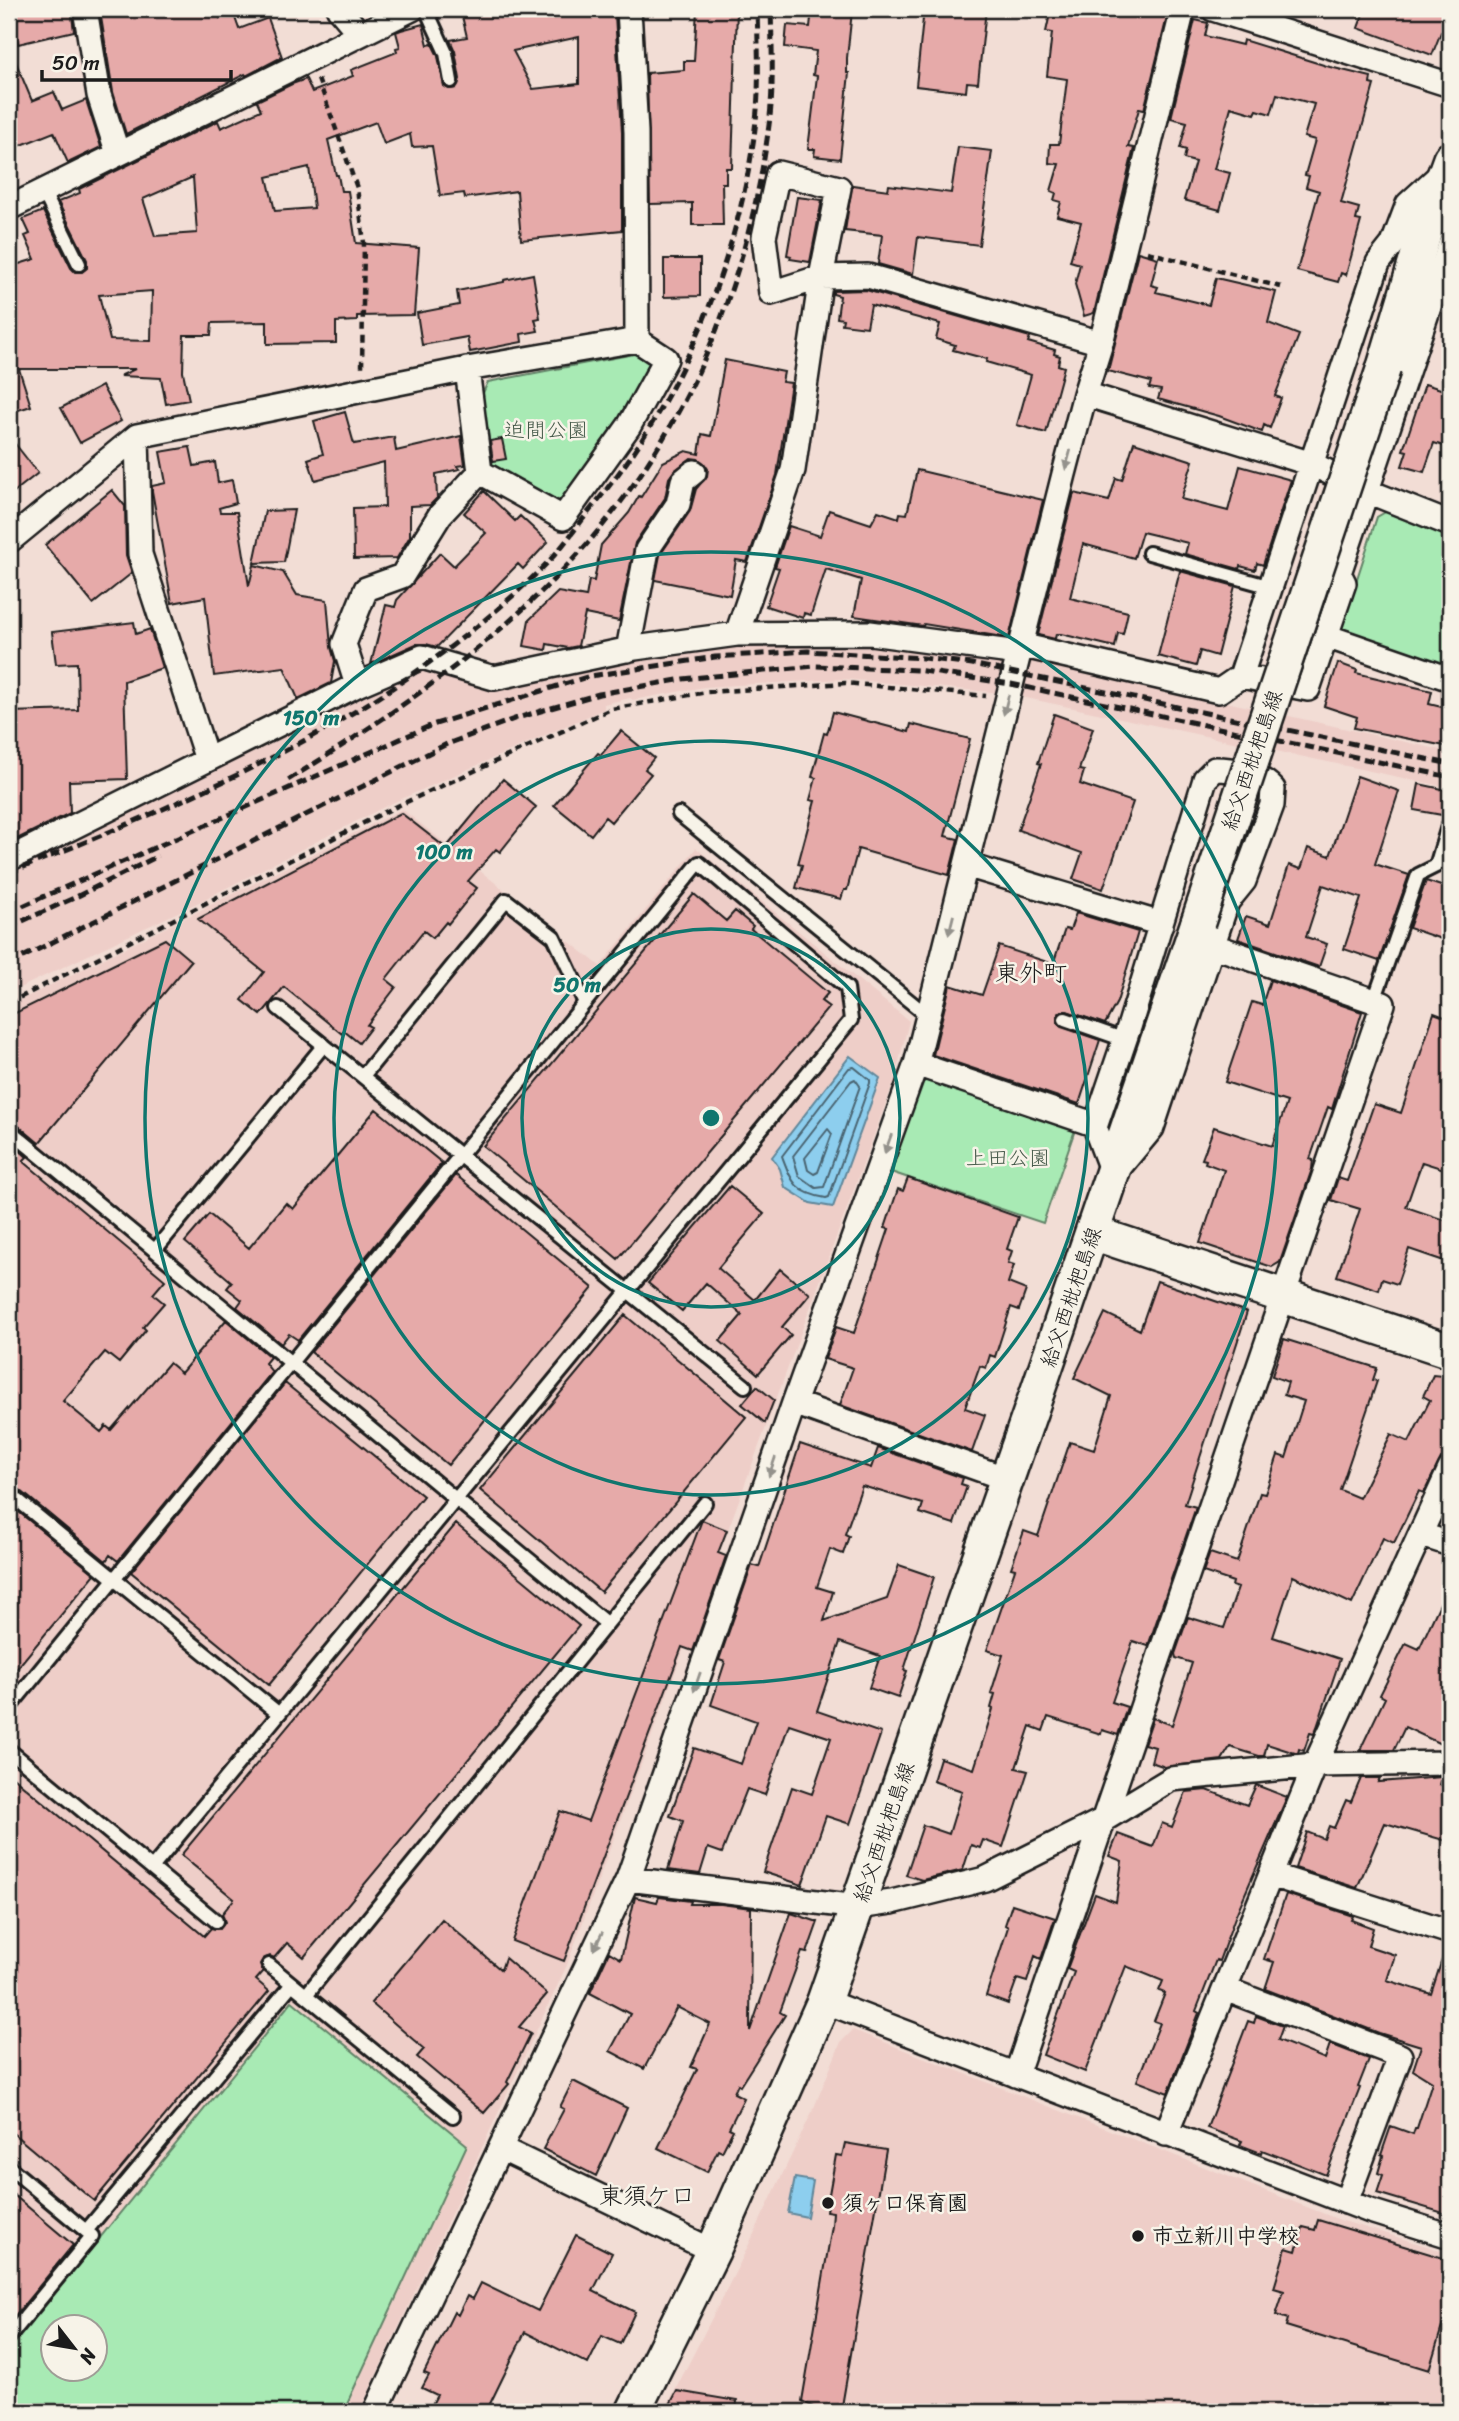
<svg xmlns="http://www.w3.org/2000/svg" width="1459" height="2421" font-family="Sriracha,'Klee One',sans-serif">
	<rect width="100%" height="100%" fill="#f2ddd5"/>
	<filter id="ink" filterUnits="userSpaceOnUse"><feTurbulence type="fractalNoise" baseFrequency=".0143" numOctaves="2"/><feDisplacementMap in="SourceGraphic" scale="14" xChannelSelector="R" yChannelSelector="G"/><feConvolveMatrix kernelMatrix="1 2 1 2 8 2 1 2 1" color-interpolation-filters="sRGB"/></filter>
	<g filter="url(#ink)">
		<path fill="#eecec8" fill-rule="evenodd" d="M735,642H871L1011,656L1001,693L844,679L704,687L633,700L630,698L604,704V709L390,804L197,903L9,993V865H14L221,766L418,663L496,683Z
			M1025,657L1450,752V788L1017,696Z
			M402,809L600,966L696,848L909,1021L894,1081L567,1965L359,2412H9V1006ZM52,2326H94V2368H52Z
			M853,2030L1340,2220L1450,2253V2412H664L740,2263L813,2110L841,2042Z"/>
		<path fill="#a8eab4" stroke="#628368" stroke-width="2" fill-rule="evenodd" d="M634,354L651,357L652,370L566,504L554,505L493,465L482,395L488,382Z
			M1389,510L1450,536V668L1348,635L1341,628L1377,517Z
			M930,1078L1076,1127L1043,1223L891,1172L921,1084Z
			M292,2001L467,2145L343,2412H9V2350ZM52,2326H94V2368H52Z"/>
		<path fill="#8dceee" stroke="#60879a" stroke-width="2" d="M850,1056L880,1078L833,1207L810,1203L785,1187L780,1169L772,1157Z
			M795,2178L813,2181L807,2217L788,2213Z"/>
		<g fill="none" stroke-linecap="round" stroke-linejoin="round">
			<path stroke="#496370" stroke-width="2" d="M854,1067L870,1080V1083L829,1197L826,1198C795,1193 792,1182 782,1156L849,1068Z
				M855,1079L860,1086L824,1187L816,1188L799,1176L793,1156L851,1081Z
				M828,1129L832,1134L818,1172L814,1174L808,1170L805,1158Z"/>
		</g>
		<path fill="#e6aaa9" stroke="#1c1c1c" stroke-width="2" fill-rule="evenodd" d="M11,9H71L74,31L18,44Z
			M113,9H219L220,18L233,12L239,29L268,18L282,57L246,76L245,74L126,134L113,92L100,11Z
			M464,9H583L584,13L615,14L622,132V230L521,240L517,191L465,198L464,193L440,196L432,146L412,147L410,134L384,144L376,122L328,140L336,175H338L341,191H348L356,243L419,248L414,315L357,316V321L336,322V343L267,344V322L212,323L211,335H184L183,372L189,400L166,404L161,378L120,376L135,369H19L31,406L9,413V267L35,259L25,236L30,234L23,219L43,211L71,268L75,272H82L87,268V260L58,202L80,193L79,189L218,121L221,128L261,110L257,101L292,84L306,79L312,92L353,76L351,70L397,52L396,48L400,47L396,32L401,30L423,24L428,45L432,44L438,56L444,86L449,89L456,88L460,79L455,51L450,40L467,37L462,16L466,14ZM579,37V84L533,89L513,51ZM309,167L314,208L275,211L267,177ZM193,177L197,233L155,236L143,199ZM152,291L151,341L110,340L99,295Z
			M697,9H737L732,168H726V183H722L723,225H692V203L650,204L647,73L684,70V61H694Z
			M812,9L852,11L847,58V73H849L840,159L814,156L815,149H808L817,76L813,75L816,51L785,47L787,25L810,27Z
			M924,9H986L978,83L967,82L966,92L916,86Z
			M1051,9H1169L1144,110L1139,109L1128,147L1134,148L1094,313L1084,316L1075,284L1080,264L1070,261L1081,222L1057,216L1061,202L1054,200L1056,193L1051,191L1059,164L1049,163L1050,144H1059L1067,79L1047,76L1052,33L1046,32Z
			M1365,9H1450V36L1441,32L1432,55L1358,28Z
			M1195,20L1208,23L1205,36L1242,45L1243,40L1330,67L1371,77L1370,84L1374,85L1341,203L1359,208L1356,220L1361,221L1346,275L1341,273L1338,282L1297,271L1319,191L1306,187L1309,176L1305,175L1315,140L1304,137L1314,104L1277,94L1271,114L1257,110L1255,114L1231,107L1214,169L1230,173L1220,210L1184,200L1195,162L1184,159L1186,150L1180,148L1187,122L1171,118Z
			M9,46L32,101L54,92L62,110L86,100L101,147L68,163L54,132L9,150Z
			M958,147L992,151L979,245L918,237L913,274L878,264L882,235L845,231L852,185L888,190L889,185L951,193Z
			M797,197L822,200L810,262L790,259L791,256L787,255Z
			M1138,252L1158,258L1151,285L1158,287L1156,292L1209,305L1216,278L1276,292L1268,323L1299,335L1275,396L1281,398L1270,428L1264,425L1262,432L1219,416L1158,399L1161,390L1149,388L1151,382L1108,371Z
			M664,259H700V296L664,297Z
			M533,274L540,318L535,319L538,331L521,334L522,342L470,352L467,337L422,345L417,313L459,305L457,291L504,282V280Z
			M866,290L1030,337L1028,342L1055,350L1054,354L1060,356L1058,365L1064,367L1046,433L1017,425L1031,375L986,362L987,359L953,350L955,345L936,339L940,324L871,305L867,327L842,324L843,319L837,318L840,296L833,294V291Z
			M725,360L784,372L782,382L791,383L777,475L747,562L736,560L730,595L655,580L660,555L690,511L696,489L707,476L708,469L704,463L698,459L691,458L674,471L669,478L665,498L635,543L619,621L585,614L578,646L568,648L547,644L546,650L524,646L529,620L558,592L586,597L589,580L594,581L601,545L629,513L639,496L641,497L663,462L686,451L699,454L702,434L711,436Z
			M1425,384L1450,392V448L1434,443L1424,472L1402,466L1407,451L1403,450Z
			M102,386L121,421L80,443L61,408Z
			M345,412L354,444L394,437L396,451L461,436L465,465L457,466L460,469L436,474L437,498L430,505L410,506V536L397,558L354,559L353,508L385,507L384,462L315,480L308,459L323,454L314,421Z
			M9,436L38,473L9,496Z
			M502,439L506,459L493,461L490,441Z
			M1134,442L1193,461L1181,499L1228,511L1240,466L1291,480L1263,565L1257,563L1255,570L1240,566L1239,569L1185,554L1188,543L1142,532L1134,558L1083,544L1070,598L1128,612L1123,634L1118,633L1115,647L1061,634H1056L1055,639L1038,635L1074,493L1109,501L1116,478L1122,480Z
			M190,447L194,466L215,462L218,483L232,480L236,503L219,508L220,512H237L249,586L254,565L283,572L297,595L327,600L331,647L335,661L331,683L298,699L284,667L214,676L205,597L172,603L152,491V486L166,483L160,452Z
			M917,470L1043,500L1009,638L924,624L923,626L854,616L861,580L826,569L811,615L804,613L803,618L766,606L779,568L775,567L789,526L820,536L829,510L871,524L878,511L899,518L900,513L907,514Z
			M112,490L125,506L126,555L132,573L93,604L45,545Z
			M484,491L515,521L520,516L548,542L523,569L518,564L437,647L426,644H416L371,664L386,605L395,607L397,600L440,553L454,566L486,533L464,513Z
			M294,510L284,562L254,563L265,511Z
			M1180,571L1235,586L1217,656L1200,651L1196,666L1158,656Z
			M134,622L136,634L150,629L162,668L124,681L127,779L69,781L70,813L15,840L9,791V712L78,710L77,663L56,664L52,632Z
			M1338,663L1357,670L1356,673L1432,691L1429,704L1450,709V747L1354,728L1357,717L1324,706Z
			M833,712L909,732L911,724L970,739L945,836L958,839L949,875L858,849L847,890H844L841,899L796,888L802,865L798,864L815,801L810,800L816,778L812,777L824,733L827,734Z
			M1054,714L1093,728L1079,770L1084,771L1080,784L1133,802L1103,889L1073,879L1082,853L1018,830L1041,764L1038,763Z
			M621,731L654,758L645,769L651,774L611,822L605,817L591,835L554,805L598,753L601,755Z
			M1357,776L1399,791L1375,864L1409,875L1379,961L1344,949L1361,898L1323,885L1306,937L1327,944L1319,967L1238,939L1246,916L1270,924L1289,865L1301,869L1308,848L1330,856Z
			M503,779L536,807L500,852L496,849L468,881L477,888L448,924L446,922L433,938L424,931L386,979L396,987L367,1025L371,1027L359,1043L344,1031L342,1034L284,987L261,1015L242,1000L264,972L198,919L401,813L446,848Z
			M1419,784L1447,790L1442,815L1414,810Z
			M1426,881L1450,889V942L1409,928Z
			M694,894L726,921L735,911L753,926L751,929L828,993L821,1001L829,1007L618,1259L483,1146Z
			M1076,913L1138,932L1117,1002L1105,1024L1067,1011L1060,1012L1057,1017V1021L1061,1027L1100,1040L1079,1104L933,1055L950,985L982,995L999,946L1053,964L1065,929L1070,930Z
			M165,939L191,961L39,1143L15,1123L9,1121V1016Z
			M1270,980L1362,1012L1332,1109L1328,1107L1310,1159L1313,1160L1312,1169L1280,1262L1272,1267L1200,1243L1224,1170L1205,1163L1206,1160L1202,1159L1214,1127L1272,1146L1287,1102L1225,1082L1252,1002L1262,1005Z
			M1434,1013L1450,1019V1171L1422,1162L1406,1207L1450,1222V1263L1409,1249L1397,1284L1382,1279L1379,1290L1337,1276L1360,1209L1331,1200L1338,1178L1347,1181L1374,1104L1401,1113Z
			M376,1109L442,1163L298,1340L289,1334L281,1344L237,1307L242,1300L227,1288L232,1282L185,1242L209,1214L249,1248L286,1203L293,1209Z
			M9,1141L27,1157L23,1161L165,1280L153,1294L164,1303L143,1327L146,1330L119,1363L105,1352L63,1401L101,1432L106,1426L111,1430L169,1363L181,1373L226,1320L270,1357L265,1363L272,1372L118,1561L110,1555L106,1561L15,1486L9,1484Z
			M456,1175L593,1288L448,1465L311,1352Z
			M908,1178L1018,1217L1007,1249L1012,1251L1008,1263L1014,1265L1008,1283L1026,1290L1019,1310L1011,1307L995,1357L990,1355L986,1368L980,1366L965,1408L985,1415L972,1452L840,1405L853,1368L825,1359L836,1327L854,1333L889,1229L885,1228L898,1189L903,1191Z
			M730,1186L764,1214L718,1268L755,1300L780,1269L810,1294L782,1327L791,1335L758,1374L720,1341L742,1315L706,1283L682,1311L648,1283Z
			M1157,1281L1247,1312L1185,1504L1196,1507L1148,1646L1133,1641L1112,1702L1127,1707L1118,1735L1102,1730L1101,1734L1048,1717L1043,1731L1030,1726L1016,1768L1028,1771L1003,1847L983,1840L980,1848L971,1845L963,1870L922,1880L906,1875L923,1825L949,1834L962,1791L933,1781L940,1758L974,1769L993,1709L991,1708L995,1694L991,1693L1003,1655L987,1650L1015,1569L1011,1568L1024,1531L1038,1536L1070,1442L1094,1450L1111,1396L1074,1378L1105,1313L1140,1330Z
			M625,1315L746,1417L601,1592L480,1490Z
			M1284,1339L1377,1368L1373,1380L1377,1381L1340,1490L1359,1498L1391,1434L1409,1442L1430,1400L1423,1396L1433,1375L1442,1376L1445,1369L1450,1370V1455L1441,1458L1424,1493L1419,1491L1394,1543L1383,1538L1352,1604L1293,1576L1273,1637L1340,1659L1317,1727L1314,1734L1310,1733L1304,1751L1299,1749L1298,1753H1295L1267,1744L1264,1756H1259L1230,1747L1222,1760L1165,1767L1151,1762L1155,1747L1144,1744L1153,1718L1172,1725L1192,1663L1176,1658L1175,1654L1188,1617L1224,1628L1238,1588L1232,1586L1233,1582L1203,1572L1210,1553L1237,1562L1260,1493L1265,1494L1278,1455L1286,1458L1304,1401L1284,1395L1288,1382L1272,1376Z
			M285,1383L423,1496L269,1685L131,1572Z
			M757,1386L774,1400L765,1423L742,1404Z
			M800,1444L871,1468L878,1448L963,1478L961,1484L967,1486L954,1524L920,1513L923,1504L862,1486L845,1534L849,1536L843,1554L830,1549L817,1587L833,1592L824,1621L887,1599L899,1565L934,1577L904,1670L907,1671L898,1698L869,1688L880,1656L840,1642L817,1711L881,1733L850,1824L826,1816L802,1885L763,1872L792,1787L812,1794L831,1738L789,1724L765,1795L747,1789L722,1853L708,1848L700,1874L668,1870L683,1821L670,1816L694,1748L741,1764L756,1721L711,1705L725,1662L719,1660L752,1565L759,1567Z
			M9,1504L95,1574L9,1678Z
			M702,1520L727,1530L718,1553L726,1556L693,1651L682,1647L564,1961L512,1941L560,1811L588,1821Z
			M456,1524L579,1626L304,1957L287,1943L274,1958L270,1956L263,1959L260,1964L263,1972L256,1980L269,1991L94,2201L9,2130V1774L204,1936L211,1928L220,1929L225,1922L222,1914L234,1899L181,1855Z
			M1450,1582V1724L1445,1746L1405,1727L1394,1750H1360L1385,1698L1380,1695L1406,1643L1419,1649Z
			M1442,1777L1440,1785L1450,1786V1842L1385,1823L1357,1888L1295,1868L1307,1832L1324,1839L1329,1826L1334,1828L1346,1800L1351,1802L1361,1778H1380L1378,1782Z
			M1256,1785L1287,1797L1235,1917L1219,1961L1216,1960L1196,2011L1199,2013L1168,2093L1137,2081L1160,2023L1154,2021L1165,1993L1159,1991L1163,1981L1126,1966L1085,2072L1043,2055L1074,1972L1067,1969L1095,1894L1116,1902L1122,1861L1109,1856L1118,1834L1153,1847L1162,1823L1172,1827L1186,1792L1207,1790L1247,1805Z
			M1286,1894L1353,1916L1351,1920L1373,1928L1368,1946L1395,1955L1387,1980L1431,1994L1446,1947L1450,1948V2215L1377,2193L1383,2175L1378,2173L1383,2156L1381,2155L1391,2126L1413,2134L1415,2128H1417L1432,2082L1413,2070L1421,2046L1379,2033L1265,1989L1274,1962L1264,1959Z
			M635,1897L657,1902L659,1897L691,1901L690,1904H721L751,1908L750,2031L791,1913L818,1922L807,1953L802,1952L780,2012L785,2015L740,2086L738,2084L734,2093L744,2098L729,2128L733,2130L722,2152L718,2150L707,2172L658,2148L697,2069L691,2067L710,2024L677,2007L644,2069L610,2051L630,2014L590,1993L609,1952L621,1959Z
			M1012,1904L1055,1918L1041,1959L1035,1956L1027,1982L1017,1979L1008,2004L986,1996L1008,1927L1005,1925Z
			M442,1919L501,1970L505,1958L547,1994L519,2027L531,2033L507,2082L509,2084L484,2113L417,2057L424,2049L371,2003Z
			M1256,2016L1283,2026L1278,2040L1325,2059L1330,2044L1369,2059L1358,2087L1360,2088L1326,2175L1262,2150L1261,2153L1240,2145L1242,2141L1207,2128L1248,2021L1254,2023Z
			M573,2081L627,2108L596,2176L543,2149L564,2109L560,2107Z
			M845,2143L886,2150L841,2412H822L802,2401L832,2226L833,2212L826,2211L836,2155L842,2156Z
			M9,2191L73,2245L9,2323Z
			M1318,2220L1450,2260V2300L1429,2370L1286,2326L1288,2319L1276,2315L1284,2291L1274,2288L1286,2248L1296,2251L1303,2227L1315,2230Z
			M576,2235L612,2253L593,2291L635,2312L620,2344L602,2336L588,2364L525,2332L486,2412H428L437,2395L422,2388L429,2375L424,2373L454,2312L458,2315L467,2296L473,2299L481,2283L538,2311Z
			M677,2391L737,2401L736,2412H666Z"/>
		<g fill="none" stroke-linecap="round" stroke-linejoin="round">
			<defs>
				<path id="lane" d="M426,9L446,53L451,81
					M43,191L79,264
					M1149,553L1271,587
					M679,814L928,1016
					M1374,1001L1418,875L1436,866L1448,826
					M278,1008L745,1386
					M1065,1019L1125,1040
					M363,1076L506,900L554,937L585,1003
					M9,1130L607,1624
					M155,1250L324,1045
					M9,1493L279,1714
					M9,1708L699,863L847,988L851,1020L152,1868
					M9,1750L216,1921
					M269,1965L453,2116
					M306,1995L705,1503
					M9,2167L92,2236L9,2337
					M86,2231L292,1984"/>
				<path id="street" d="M85,9L99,95L118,154
					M339,9L360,34
					M1213,9L1450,85
					M9,208L412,9
					M1085,394L1312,464L1367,491L1450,524
					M137,436L140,554L207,760
					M480,472L563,518L629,426L666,359L637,340
					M9,541L137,436L467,369L637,340L636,132L629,9
					M737,634L793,470L821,277L839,188L778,173L764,237L771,293L821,277L868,276L1101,343
					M1326,636L1450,679
					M1020,645L1219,691L1241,676L1378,263L1393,244L1408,204L1441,174
					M628,650L647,550L678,504L683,481L694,472
					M1241,676L1308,689L1344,583L1339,573L1450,245
					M357,685L422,657L494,678L635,648L737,634L870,633L1018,653
					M1215,769C1234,769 1260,774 1273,789L1272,805L1244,881L1227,902L1152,1128L1113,1175L1095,1127L1130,1024L1205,779Z
					M9,859L357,685L344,644L366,589L402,576L440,515L480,472L467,369
					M966,865L1161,924
					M916,1064L1096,1125
					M794,1403L1007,1479
					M1422,1535L1450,1544
					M1271,1875L1450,1932
					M628,1879L858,1907L892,1902L985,1879L1105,1819L1171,1779L1315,1765L1450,1763
					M1225,1989L1400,2056L1346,2202
					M824,2001L1370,2211L1450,2236
					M1016,2075L1383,1004L1214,946
					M1166,2134L1315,1765L1450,1469
					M502,2149L713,2251
					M375,2412L628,1879L794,1403L916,1064L1064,474L1085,394L1101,343L1183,9"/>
				<path id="secondary" d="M1384,367L1431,211L1450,159
					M1093,1233L1450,1351
					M633,2412L713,2251L824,2001L1038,1390L1198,922"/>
			</defs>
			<use href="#lane" stroke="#1c1c1c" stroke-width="18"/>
			<use href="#street" stroke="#1c1c1c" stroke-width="28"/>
			<use href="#secondary" stroke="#1c1c1c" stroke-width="38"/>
			<path stroke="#1c1c1c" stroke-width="4.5" stroke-dasharray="7 5" stroke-linecap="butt" d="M318,79L357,188L364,243L362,367
				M1147,252L1281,287
				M9,1003L393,808L611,709L707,692L845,683L986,696"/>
			<use href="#lane" stroke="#f7f3e8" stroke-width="12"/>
			<use href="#street" stroke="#f7f3e8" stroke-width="23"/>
			<use href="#secondary" stroke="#f7f3e8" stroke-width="33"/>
			<path stroke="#1c1c1c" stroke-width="5" stroke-dasharray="10 5" stroke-linecap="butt" d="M288,780C383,721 479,656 557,576C678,454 747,294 769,125C774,87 772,47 771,9
				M9,873C155,814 306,753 434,659C474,630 513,598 548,562C562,548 574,530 587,514C611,484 636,452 655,418C707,330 745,222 756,120C760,84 758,46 757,9
				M9,912L432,725L590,676L715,657L808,651L923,658L972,664L1450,764
				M9,927L74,898L158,856
				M9,964L447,744L517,718L599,694L683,679L815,666L917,670L1011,684L1450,777"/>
			<defs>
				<path id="secondary-bridge" d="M1198,922L1384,367"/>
			</defs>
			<use href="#secondary-bridge" stroke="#1c1c1c" stroke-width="38" stroke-linecap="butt"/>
			<use href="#secondary-bridge" stroke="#f7f3e8" stroke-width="33"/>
		</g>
		<defs><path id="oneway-solid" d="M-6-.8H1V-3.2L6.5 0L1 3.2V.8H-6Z" transform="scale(1.75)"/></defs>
		<g fill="#94928c">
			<use href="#oneway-solid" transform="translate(1068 460) rotate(105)"/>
			<use href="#oneway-solid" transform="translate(1006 705) rotate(104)"/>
			<use href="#oneway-solid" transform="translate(951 925) rotate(104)"/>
			<use href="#oneway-solid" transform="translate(888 1144) rotate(110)"/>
			<use href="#oneway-solid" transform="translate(772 1467) rotate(109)"/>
			<use href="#oneway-solid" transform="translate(697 1682) rotate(109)"/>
			<use href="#oneway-solid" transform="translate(598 1941) rotate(116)"/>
		</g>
	</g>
	<g fill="none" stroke="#0f766e" stroke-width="3.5">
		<circle cx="711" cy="1118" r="189"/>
		<circle cx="711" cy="1118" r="377"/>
		<circle cx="711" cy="1118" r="566"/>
	</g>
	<g fill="#1c1c1c" stroke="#f7f3e8" stroke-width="2.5">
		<circle cx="828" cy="2203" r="7"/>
		<circle cx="1138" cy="2236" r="7"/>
	</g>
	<g text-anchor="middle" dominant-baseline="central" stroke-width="5" stroke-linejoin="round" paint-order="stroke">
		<g font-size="21" fill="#465a4a" stroke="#f7f3e8">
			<text x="546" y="430">迫間公園</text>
			<text x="1008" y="1158">上田公園</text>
		</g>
		<g font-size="21" fill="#1c1c1c" stroke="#f7f3e8">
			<text transform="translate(1252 760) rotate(-71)">給父西枇杷島線</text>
			<text transform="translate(1071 1297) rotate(-71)">給父西枇杷島線</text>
			<text transform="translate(884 1832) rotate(-71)">給父西枇杷島線</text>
		</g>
		<g font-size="21" font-weight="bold" fill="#1c1c1c" stroke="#f7f3e8" text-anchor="start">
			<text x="842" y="2203">須ヶ口保育園</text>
			<text x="1152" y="2236">市立新川中学校</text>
		</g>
		<g font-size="24" fill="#1c1c1c" stroke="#f7f3e8">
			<text x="1031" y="973">東外町</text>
			<text x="647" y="2196">東須ケ口</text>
		</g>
	</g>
	<circle cx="711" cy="1118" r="10" fill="#0f766e" stroke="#f7f3e8" stroke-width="3.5"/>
	<g font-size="21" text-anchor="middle" font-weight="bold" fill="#0f766e" stroke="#f7f3e8" stroke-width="5" stroke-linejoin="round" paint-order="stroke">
		<text x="311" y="725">150 m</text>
		<text x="444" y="859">100 m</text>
		<text x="577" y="992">50 m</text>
	</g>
	<rect width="1459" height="2421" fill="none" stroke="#f7f3e8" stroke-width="35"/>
	<rect x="18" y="18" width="1424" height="2386" fill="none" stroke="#1c1c1c" stroke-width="2.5" filter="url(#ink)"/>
	<g transform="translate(74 2348) rotate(121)"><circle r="33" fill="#f7f3e8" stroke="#9f9d96" stroke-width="2"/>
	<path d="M0-5L12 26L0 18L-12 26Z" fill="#1c1c1c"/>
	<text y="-10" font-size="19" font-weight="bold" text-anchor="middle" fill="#1c1c1c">N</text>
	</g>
	<path d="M42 70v10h189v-10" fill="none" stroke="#1c1c1c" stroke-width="3.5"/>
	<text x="52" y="70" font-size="21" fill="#1c1c1c" stroke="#f7f3e8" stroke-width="5" paint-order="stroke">50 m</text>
</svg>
